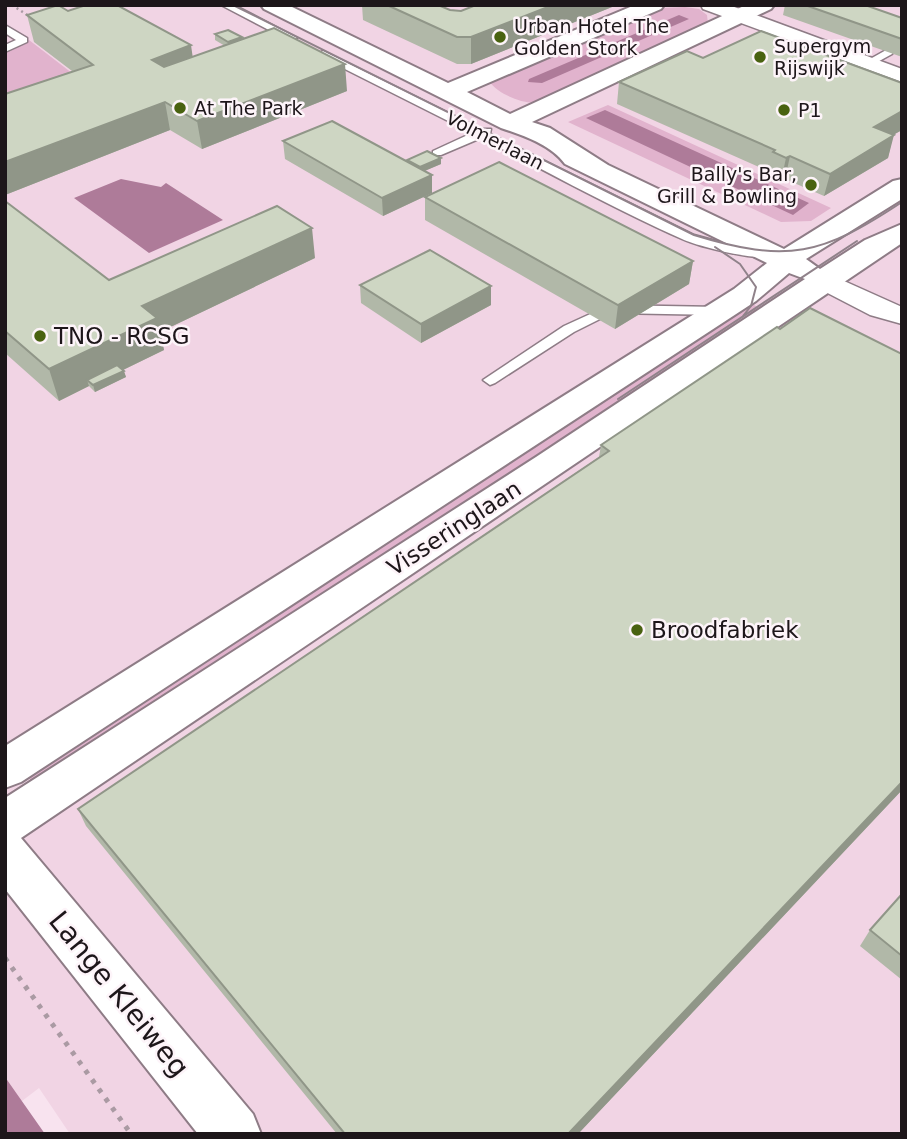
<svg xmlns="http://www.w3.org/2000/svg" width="907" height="1139" font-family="'DejaVu Sans',sans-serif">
	<rect width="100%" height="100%" fill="#f8e3ef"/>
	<path fill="#f1d4e4" d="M5,5H902V1134H70L39,1088L5,1114Z"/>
	<path fill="#e1b3cd" d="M685,7L699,9L707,15L708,24L534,103C519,102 498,94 489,81L661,8Z
		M29,40L94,90L5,114V50Z
		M608,105L831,208L811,221L781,222L568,122Z
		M744,300L762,309L33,783L15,762Z"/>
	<path fill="#ae7b99" d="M679,15L689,19L542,83L528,82L529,79Z
		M605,110L809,203L793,215L586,118Z
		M121,179L161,187L166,183L223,220L149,253L74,198Z
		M5,1077L45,1134H5Z"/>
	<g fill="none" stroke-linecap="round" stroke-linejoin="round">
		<defs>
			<path id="service" d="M221,5H234L297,38L288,40Z
				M5,25L27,38V42L5,52V45L16,40L5,33Z
				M888,49L893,52L892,54L872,65L863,63Z
				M323,51L481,129H491L490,134L694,235L731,245L768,250L775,254C763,264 697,246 682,239C614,209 548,172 481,138L441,155H433V151L472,133L319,56L318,54Z
				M610,305L719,307L726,311L719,315L612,313L574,332L495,383L490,385L483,380L564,326Z"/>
			<path id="minor" d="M701,5H729L902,69V82L703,9Z
				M824,272L902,307V324L870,315L814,286L811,280L814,274Z"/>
			<path id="tertiary" d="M261,5H288L448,83L635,5H664L661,9L467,92L510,114L746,5H774L771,9L532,122L550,128L608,165L784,249L893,181L902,179V199L806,259L820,269L865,240L902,224V243L21,838L253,1114L261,1134H198L5,889V798L536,457L805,279L789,273L756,301L21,782L5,788V746L734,289L767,263L565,164C551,145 525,136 501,128L264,9Z"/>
		</defs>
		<use href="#service" stroke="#8e7c86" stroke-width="3"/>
		<use href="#minor" stroke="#8e7c86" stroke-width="3"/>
		<use href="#tertiary" stroke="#8e7c86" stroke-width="4"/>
		<path stroke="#aa9aa3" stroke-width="2.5" stroke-dasharray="2 3.5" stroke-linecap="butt" d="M12,5L32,18"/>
		<path stroke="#aa9aa3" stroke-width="5" stroke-dasharray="4.5 7" stroke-linecap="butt" d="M5,958L131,1134"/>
		<use href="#service" fill="#fff" fill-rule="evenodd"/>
		<use href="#minor" fill="#fff" fill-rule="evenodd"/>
		<use href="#tertiary" fill="#fff" fill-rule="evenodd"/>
		<path stroke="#90828a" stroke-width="2" d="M233,5L694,235C788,264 822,255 902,202
			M715,247L740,264L756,287L751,306L743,316
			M618,399L857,241"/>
	</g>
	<path fill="#b1b8a8" d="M362,5H438L450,10L461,11L476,5H617L471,64H457L363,20Z
		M785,5H876L871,7L902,18V57L783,15Z
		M68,11L192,57L225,46L215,40V34L243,39L347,91L202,149L170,130L5,195V94L72,71L34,42L27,15Z
		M703,58L902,130L893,135L888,158L824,196L785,179L781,181L768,174V171L617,104L619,82Z
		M283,141L407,162V160L441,158V164L424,171L432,175V193L383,216L285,159Z
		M425,197L693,261L689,284L615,329L425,220Z
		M5,201L109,280L315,258L160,332L164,350L123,370L126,377L95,392L89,386L59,401L5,353Z
		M360,285L491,286V305L421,343L361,303Z
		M780,329L902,354V790L578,1134H337L86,826L78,809L599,457L601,445Z
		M902,894V980L860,946L870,930Z"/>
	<path fill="#909688" d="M553,5H617L471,64V37Z
		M242,37L243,43L229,48L228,42Z
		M191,45L195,73L157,88L152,60Z
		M345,64L347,91L202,149L197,121Z
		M165,102L170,130L5,195V162Z
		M902,111V130L868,149L874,127Z
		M894,135L888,158L824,196L830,174Z
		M790,156L785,179L781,181L786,158Z
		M441,158V164L420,173V167Z
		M432,175V193L383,216L382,198Z
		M312,228L315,258L160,332L164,350L92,385L87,380L89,386L59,401L49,369L142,306Z
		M693,261L689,284L615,329L618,305Z
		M491,286V305L421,343V324Z
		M124,371L126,377L95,392L93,385Z
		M902,782V790L578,1134H568Z"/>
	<path fill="#ced6c3" stroke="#909688" stroke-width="2" d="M58,5L68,11L86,5H117L191,45L152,60L164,67L274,28L345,64L197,121L165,102L5,162V94L93,65L27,15Z
		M387,5H438L450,10L461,11L476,5H553L471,37H457Z
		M805,5H865L902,18V39Z
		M228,30L242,37L228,42L215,34Z
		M761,31L902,83V111L874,127L894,135L830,174L790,156L786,158L773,152L775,150L619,82L687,51L703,58Z
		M332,121L432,175L382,198L283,141Z
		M427,151L441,158L420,167L407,160Z
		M499,162L693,261L618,305L425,197Z
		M5,201L109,280L277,206L312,228L142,306L157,318L49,369L5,331Z
		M430,250L491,286L421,324L360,285Z
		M810,308L902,354V782L568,1134H345L78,809L609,451L601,445L777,327L780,329Z
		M117,365L124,371L93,385L87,380Z
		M902,894V956L870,930Z"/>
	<g fill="#496210" stroke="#fdf4f9" stroke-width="2.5">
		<circle cx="500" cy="37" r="7"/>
		<circle cx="760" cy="57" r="7"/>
		<circle cx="180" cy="108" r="7"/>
		<circle cx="784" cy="110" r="7"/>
		<circle cx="811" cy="185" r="7"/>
		<circle cx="40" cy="336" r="7"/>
		<circle cx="637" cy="630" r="7"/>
	</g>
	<g text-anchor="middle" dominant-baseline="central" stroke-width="5" stroke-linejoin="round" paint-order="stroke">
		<g font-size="19" fill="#1d161a" stroke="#fdf4f9" text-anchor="start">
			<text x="514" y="26">Urban Hotel The<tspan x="514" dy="22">Golden Stork</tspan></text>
			<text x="774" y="46">Supergym<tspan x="774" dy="22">Rijswijk</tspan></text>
			<text x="194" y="108">At The Park</text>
			<text x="798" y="110">P1</text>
			<text x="797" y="174" text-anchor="end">Bally's Bar,<tspan x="797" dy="22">Grill &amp; Bowling</tspan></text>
		</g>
		<g font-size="19" fill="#1d161a" stroke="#fdf4f9">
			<text transform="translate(495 140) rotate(27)">Volmerlaan</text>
		</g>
		<g font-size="23" fill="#1d161a" stroke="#fdf4f9" text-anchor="start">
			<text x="54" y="336">TNO - RCSG</text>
			<text x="651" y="630">Broodfabriek</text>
		</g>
		<g font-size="23" fill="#1d161a" stroke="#fdf4f9">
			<text transform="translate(454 528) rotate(-33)">Visseringlaan</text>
		</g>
		<g font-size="28" fill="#1d161a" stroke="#fdf4f9">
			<text transform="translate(119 994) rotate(51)">Lange Kleiweg</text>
		</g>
	</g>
	<rect width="907" height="1139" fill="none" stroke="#1d161a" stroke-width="14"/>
</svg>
